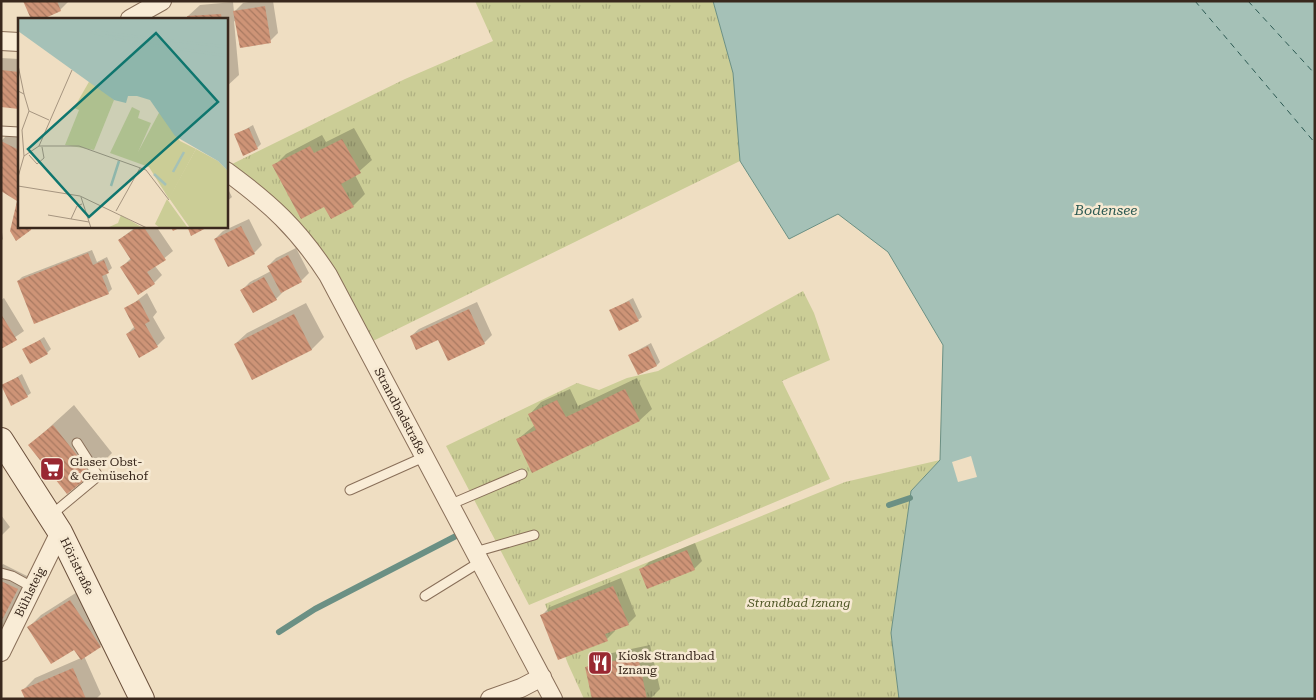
<svg xmlns="http://www.w3.org/2000/svg" width="1316" height="700" font-family="'Roboto Serif',serif">
	<defs>
		<pattern id="park-tufts" width="24" height="20" patternUnits="userSpaceOnUse" patternTransform="scale(1.25)"><rect width="24" height="20" fill="#cbcd96"/><path d="M3 7l-1-3M5 7V3M7 7l1-3M15 17l-1-3M17 17v-4M19 17l1-3" fill="none" stroke="#afb081"/></pattern>
		<pattern id="building-back-hatch" width="6" height="6" patternUnits="userSpaceOnUse" patternTransform="scale(1.25)"><rect width="6" height="6" fill="#ce9477"/><path d="M-1 5l2 2M0 0l6 6M5-1l2 2" fill="none" stroke="#a87961"/></pattern>
	</defs>
	<rect width="100%" height="100%" fill="#efdec2"/>
	<path fill="url(#park-tufts)" d="M475,1H713L733,73L740,161L373,341L333,268L228,166L405,79L493,41Z
		M803,291L814,313L830,360L782,381L830,479L529,605L446,446L577,383L599,390L627,378L658,371Z
		M940,460L911,491L891,633L899,699H584L568,664L545,604L845,482Z"/>
	<path fill="#a5c1b7" stroke="#6b9084" d="M713,1H1315V699H899L891,633L911,491L940,460L943,345L888,252L838,214L789,239L740,161L733,73Z"/>
	<path fill="#efdec2" d="M971,456L977,477L958,482L952,462Z"/>
	<path fill="#0003" d="M25,1H68V2L60,10Z
		M254,1H273L278,33L270,41L234,21L239,75L226,87V19H188V16L200,5L233,2L234,12L243,3Z
		M1,58L19,59V108L1,106Z
		M253,125L261,144L257,148L235,135Z
		M354,128L372,160L355,175L365,194L353,206L325,205L274,166L286,154L322,135L326,142Z
		M13,129L19,132V200L1,189V141Z
		M226,185L232,197L226,202Z
		M249,219L262,245L254,253L215,239L223,231Z
		M1,225L3,239L1,241Z
		M137,226H156L173,251L155,266L162,275L154,283L121,268L131,258L119,240Z
		M296,248L309,273L301,281L284,291L276,299L242,290L250,282L271,271L268,266L276,258Z
		M92,250L97,262L107,257L112,268L106,273L112,289L108,293L18,281L22,277Z
		M147,293L157,312L153,317L165,338L157,346L127,334L135,326L126,309Z
		M4,298L24,331L1,347V300Z
		M633,298L642,317L638,320L610,311Z
		M477,302L492,335L484,343L411,336L419,329Z
		M306,303L324,337L312,349L253,379L235,344L247,333Z
		M44,337L51,349L47,353L24,350Z
		M651,343L660,362L657,365L629,355Z
		M22,374L31,393L27,396L2,386Z
		M637,378L652,409L640,420L533,471L518,439L535,425L530,414L541,402L570,389L578,406Z
		M74,405L112,453L91,474L30,445Z
		M1,515L10,527L1,536Z
		M695,543L702,561L694,569L641,570L649,562Z
		M3,564L29,577L1,629V566Z
		M621,578L636,616L628,624L614,629L615,631L607,639L542,615L550,607Z
		M82,589L112,635L100,646L84,656L101,694L96,699H27L23,690L35,678L81,658L74,648L29,627L41,615Z
		M650,645L660,689L650,699H593L586,668L598,656Z"/>
	<g fill="none" stroke-linecap="round" stroke-linejoin="round">
		<path stroke="#6b9084" stroke-width="6" d="M889,505L910,498
			M279,632L315,609L456,536"/>
		<path stroke="#2c5952" stroke-width="1" stroke-dasharray="6 5" stroke-linecap="butt" d="M1195,1L1315,143
			M1248,1L1315,74"/>
	</g>
	<path fill="url(#building-back-hatch)" d="M23,1H57L61,11L43,19H31Z
		M265,6L271,43L240,48L233,11Z
		M221,14L222,19H187V16Z
		M1,70L19,72V109L1,107Z
		M249,128L258,149L243,156L234,134Z
		M342,139L361,173L341,184L354,207L331,219L324,207L301,219L272,165L310,146L314,153Z
		M1,141L19,150V226H32L31,230L16,241L10,231L17,201L1,191Z
		M139,226H143L166,260L147,272L155,284L138,295L120,267L131,260L118,240Z
		M170,226H183L173,231Z
		M187,226H210L191,236Z
		M241,226L255,254L228,267L214,239Z
		M88,253L93,265L104,260L109,273L102,276L109,294L34,324L17,281Z
		M288,255L302,282L281,293L267,266Z
		M264,277L277,300L253,313L240,290Z
		M139,300L150,321L145,324L158,347L139,358L126,334L135,329L124,308Z
		M629,301L639,321L619,331L609,310Z
		M469,309L485,344L448,361L438,340L416,350L410,336Z
		M1,314L17,340L1,349Z
		M294,314L312,350L252,380L234,344Z
		M40,340L48,354L30,364L22,349Z
		M648,346L657,366L638,375L628,355Z
		M18,377L28,397L11,406L1,385Z
		M625,389L640,421L532,473L516,439L536,430L528,414L557,400L566,417Z
		M53,425L92,474L67,494L28,445Z
		M687,550L695,570L647,589L639,569Z
		M1,581L18,589L1,622Z
		M613,586L629,625L605,634L608,641L558,660L540,615Z
		M70,600L101,647L81,660L74,650L51,664L27,627Z
		M638,656L647,699H592L585,667Z
		M73,668L86,699H25L21,690Z"/>
	<g fill="none" stroke-linecap="round" stroke-linejoin="round">
		<defs>
			<path id="service" d="M1,131L19,132
				M350,490L424,457
				M449,505L522,474
				M50,516L98,476L77,443
				M475,552L534,535
				M1,573L12,576L32,587
				M425,596L480,562"/>
			<path id="minor" d="M130,19L162,1
				M1,41L19,42
				M226,171C271,204 298,229 328,275L553,699
				M1,652L60,532
				M490,699L521,688L542,677"/>
			<path id="secondary" d="M1,440L60,532L142,699"/>
		</defs>
		<use href="#service" stroke="#896f59" stroke-width="11"/>
		<use href="#minor" stroke="#896f59" stroke-width="20"/>
		<use href="#secondary" stroke="#6b503c" stroke-width="26"/>
		<use href="#service" stroke="#f9ecd6" stroke-width="9"/>
		<use href="#minor" stroke="#f9ecd6" stroke-width="18"/>
		<use href="#secondary" stroke="#f9ecd6" stroke-width="24"/>
	</g>
	<defs>
		<symbol id="supermarket-square" viewBox="-11 -11 22 22"><rect x="-9" y="-9" width="18" height="18" rx="4" fill="#992832" stroke="#f6e9d2"/><path d="M-6-5.5h2.5l.6 2H6L4.5 2H-2.5L-4.4-4H-6ZM-1.5 3.2a1.3 1.3 0 1 0 .1 0ZM3 3.2a1.3 1.3 0 1 0 .1 0Z" fill="#fff"/></symbol>
		<symbol id="restaurant-square" viewBox="-11 -11 22 22"><rect x="-9" y="-9" width="18" height="18" rx="4" fill="#992832" stroke="#f6e9d2"/><path d="M-5-6h1v4h1v-4h1v4h1v-4h1v5L-1.5 .5V6h-2V.5L-5-1ZM5-6V6H3V1.5H1.5Q1.5-4 5-6Z" fill="#fff"/></symbol>
	</defs>
	<g fill-rule="evenodd">
		<use href="#supermarket-square" x="38" y="455" width="28" height="28"/>
		<use href="#restaurant-square" x="586" y="649" width="28" height="28"/>
	</g>
	<g text-anchor="middle" dominant-baseline="central" stroke-width="5" stroke-linejoin="round" paint-order="stroke">
		<g font-size="12" fill="#39281d" stroke="#f6e9d2">
			<text transform="translate(400 411) rotate(62)">Strandbadstraße</text>
			<text transform="translate(77 566) rotate(64)">Höristraße</text>
			<text transform="translate(30 592) rotate(-64)">Bühlsteig</text>
		</g>
		<g font-size="12" fill="#39281d" stroke="#f6e9d2" text-anchor="start">
			<text x="70" y="462">Glaser Obst-<tspan x="70" dy="14">&amp; Gemüsehof</tspan></text>
			<text x="618" y="656">Kiosk Strandbad<tspan x="618" dy="14">Iznang</tspan></text>
		</g>
		<g font-size="12" font-style="italic" fill="#4d5524" stroke="#f6e9d2">
			<text x="799" y="603">Strandbad Iznang</text>
		</g>
		<g font-size="14" font-style="italic" fill="#2c5952" stroke="#f6e9d2">
			<text x="1106" y="210">Bodensee</text>
		</g>
	</g>
	<g transform="translate(18 18)">
		<rect width="210" height="210" fill="#efdec2"/>
		<path d="M178,131L200,143L210,153V210H172L151,180ZM149,181L170,210H142L137,206Z" fill="#cbcd96"/>
		<path d="M103,197L125,210H89L100,205Z" fill="#cbcd96"/>
		<path d="M72,62L96,82L76,132L47,127L61,92L56,90ZM114,89L122,93L120,100L133,105L120,134L142,93L162,123L178,131L151,181L131,149L92,135Z" fill="#cbcd96"/>
		<path d="M0,0H210V153L200,143L157,118L132,82L119,78H110L108,85L96,82L0,13Z" fill="#a5c1b7"/>
		<path fill="none" stroke="#a5c1b7" stroke-width="2.5" d="M73,14L112,24L210,38M79,14L210,29M155,154L166,134M136,156L148,167M93,168L101,143"/>
		<path fill="none" stroke="#a69580" stroke-width="1" d="M0,47L6,76M0,73L6,76L11,93L4,112L6,138L0,159M11,93L31,102M21,128H61L128,152L151,182M11,137L19,146L26,140L24,129M6,138L21,128L54,52M0,168L62,178L129,210M63,179L73,210M98,193L122,150M30,197L71,204M53,201L59,188L64,186"/>
		<path fill="#0f766e" fill-opacity="0.15" stroke="#0f766e" stroke-width="2.5" d="M138,15L200,84L71,199L10,131Z"/>
		<rect width="210" height="210" fill="none" stroke="#39281d" stroke-width="2.5"/>
	</g>
	<rect width="1316" height="700" fill="none" stroke="#39281d" stroke-width="5"/>
</svg>
